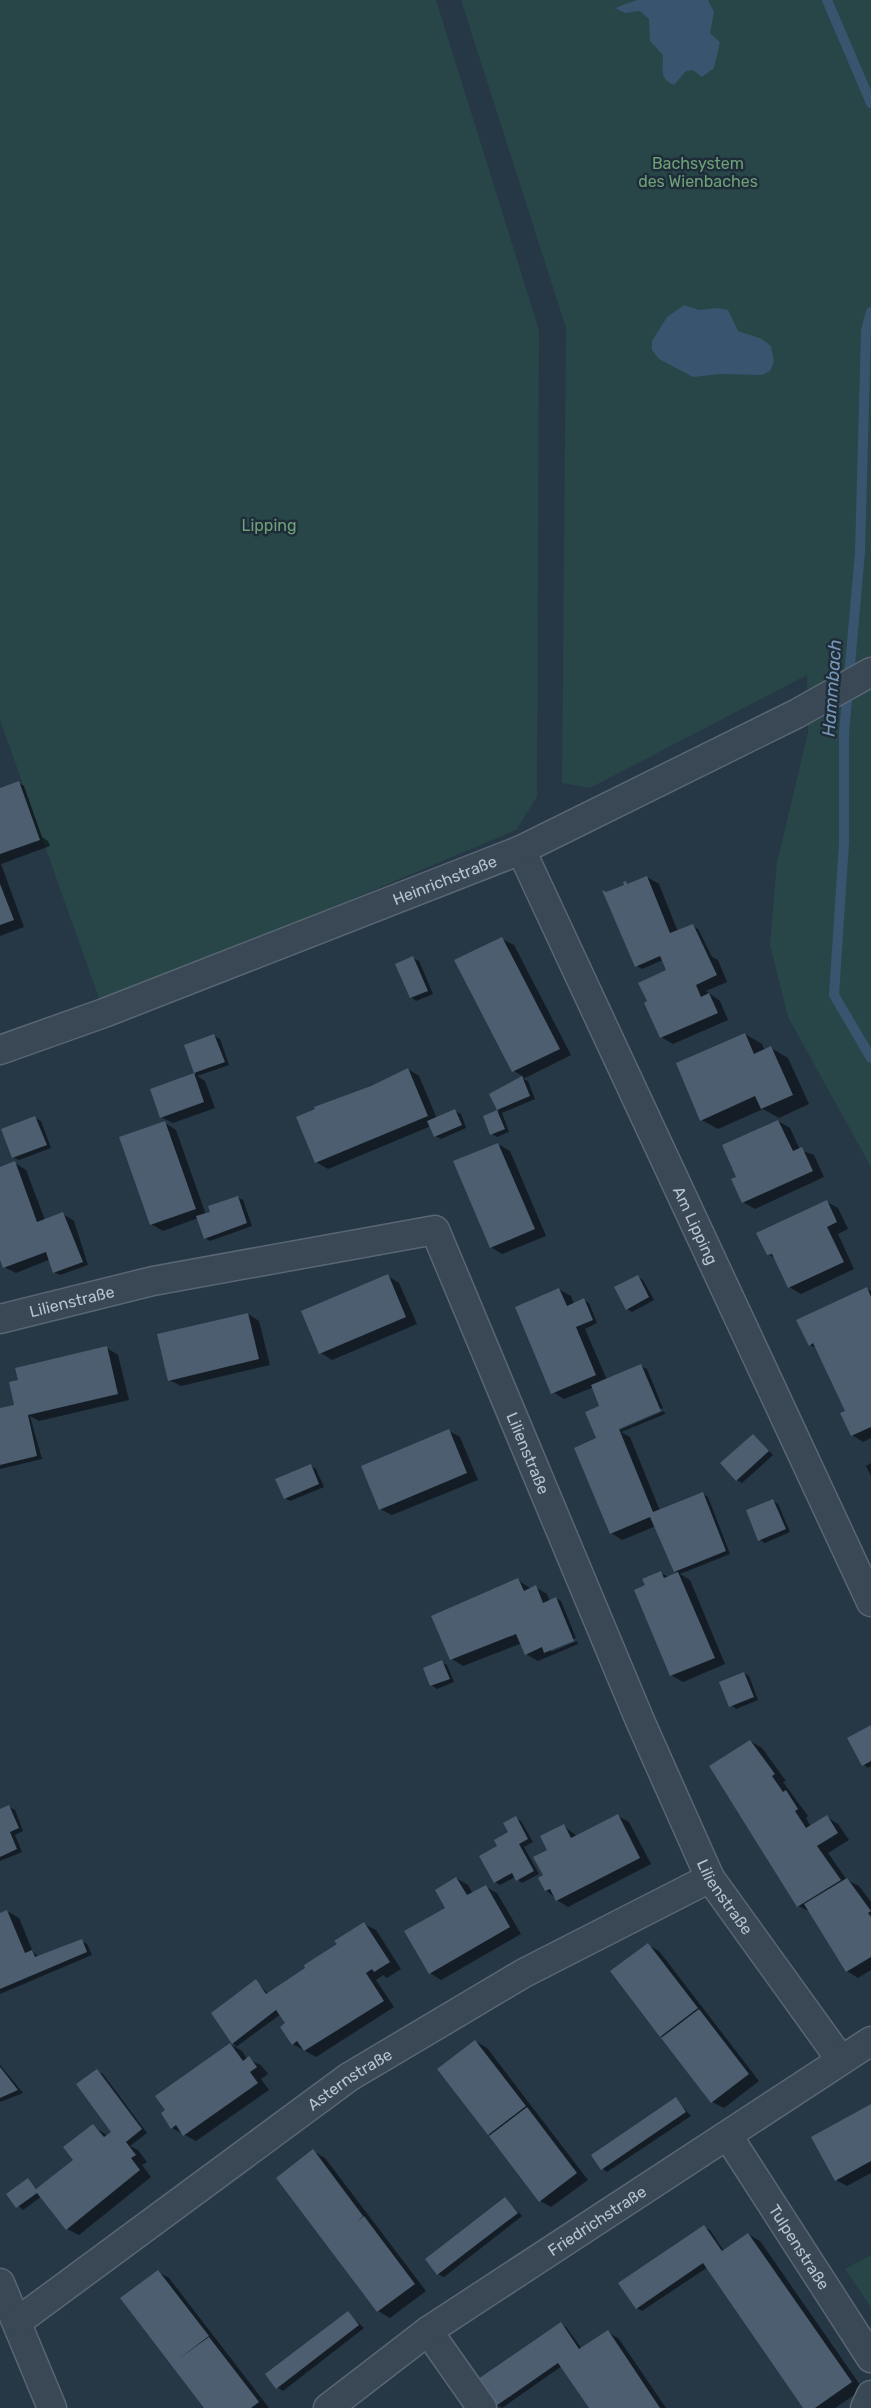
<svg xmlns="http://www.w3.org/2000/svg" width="871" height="2408" font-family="Rubik,sans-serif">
	<rect width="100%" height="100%" fill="#263746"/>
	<path fill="#284647" d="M0,0H436L539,330L537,797L516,830L217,956L99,998L0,720Z
		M461,0H871V1167L788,1017L770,945L777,862L808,733L807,675L590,788L562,783L566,328Z
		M871,2255V2307L845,2269Z"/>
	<path fill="#38546e" d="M637,0H708L714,12L710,33L720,42L714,68L702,77L693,70L686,71L674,85C659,79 663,69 663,55L650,41L649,19L640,11L625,13L615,8Z
		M684,305L699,310L718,308L728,310L738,331L762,339L771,346L774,362L770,371L762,375L721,374L693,377L659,359L652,350V341L667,317Z"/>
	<path fill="#0007" d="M19,783L24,786L42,837L48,841L50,846L1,864L24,927L0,936V790Z
		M647,877L659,884L678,932L693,926L698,929L712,957L718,960L727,982L706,991L720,1001L728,1020L673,1044L661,1037L668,971L663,960L642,969L637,966L605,894L626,886V883L630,885Z
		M502,939L514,945L571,1055L523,1079L528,1081L535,1099L502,1113L509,1132L497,1137L492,1134L485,1117L499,1111L491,1094L524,1077L514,1071Z
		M413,958L419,961L433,994L416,1001L411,997Z
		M745,1034L762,1044L765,1051L771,1048L788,1058L809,1104L779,1118L763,1109L718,1129L702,1120Z
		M214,1036L220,1039L229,1065L197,1076L205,1081L215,1108L173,1123L161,1117L152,1090L196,1074L185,1046Z
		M408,1069L419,1076L437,1119L455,1111L461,1114L466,1128L441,1139L435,1136L431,1126L328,1169L316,1162L337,1102Z
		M35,1118L41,1121L51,1148L19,1160L13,1157Z
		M778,1121L790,1128L800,1150L814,1155L824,1177L755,1209L743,1202L738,1178Z
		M165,1123L176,1130L206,1215L237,1197L243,1200L252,1226L210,1241L205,1238L198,1218L163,1231L151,1224Z
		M498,1144L510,1151L546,1236L502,1254L491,1247Z
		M15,1163L26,1170L45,1220L63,1214L74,1221L88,1265L60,1275L54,1272L51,1259L16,1273L4,1267L0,1256V1169Z
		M827,1202L838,1208L848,1229L838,1234L854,1269L801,1294L789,1287L776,1259L768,1254Z
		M388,1276L399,1283L417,1324L332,1360L321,1353Z
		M638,1277L643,1280L654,1300L632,1312L627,1309Z
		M559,1289L571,1296L574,1304L584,1300L589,1303L597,1323L585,1329L607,1380L641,1366L647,1369L663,1408L598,1436L601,1407L594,1387L564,1399L553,1392Z
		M867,1289L871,1291V1438L863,1442L852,1435L847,1411L818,1349L810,1345Z
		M248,1314L259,1321L270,1365L181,1386L169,1380Z
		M107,1348L118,1355L129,1400L39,1421L30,1416L42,1459L0,1469V1410L19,1406Z
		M664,1411L665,1414L621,1432L630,1437L660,1511L703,1494L708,1497L730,1554L680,1574L690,1580L725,1664L683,1682L671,1675L661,1573L669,1577L679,1573L675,1571L656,1526L622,1540L611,1533L576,1449Z
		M449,1431L460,1437L478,1480L392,1515L380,1509Z
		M753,1436L773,1455L742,1483L737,1480Z
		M871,1463V1476L866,1466Z
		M311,1466L316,1469L324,1487L290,1501L285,1498Z
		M773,1501L778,1504L790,1532L765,1543L760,1540Z
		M518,1580L531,1589L535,1587L547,1594L550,1602L556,1598L561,1601L576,1638L551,1648V1652L577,1641L578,1644L538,1661L526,1654L522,1643L463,1666L452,1659L433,1617Z
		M441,1662L447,1665L454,1682L437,1689L431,1685Z
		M744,1673L749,1676L758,1700L736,1709L731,1705Z
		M871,1727V1766L868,1768L863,1764Z
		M750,1741L762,1748L786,1781L783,1782L808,1816L806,1818L811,1827L827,1817L838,1824L849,1840L828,1853L847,1880L859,1886L871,1902V1970L858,1978L847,1971L811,1912L798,1906Z
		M9,1807L15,1810L23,1831L15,1835L22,1852L0,1861V1811Z
		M618,1816L629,1822L651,1864L568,1907L557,1900L546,1890L545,1875L549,1851L564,1826L578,1837Z
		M516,1818L521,1821L533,1842L524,1847L539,1874L522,1883L515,1877L500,1885L495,1882L499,1847L510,1833Z
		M456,1878L468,1885L473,1894L486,1887L497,1893L521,1934L441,1980L430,1973Z
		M7,1911L19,1918L33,1952L39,1957L82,1941L87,1944L92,1955L0,1994V1914Z
		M364,1924L376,1930L401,1969L387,1978L383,1975L376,1980L394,2007L316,2057L293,2044L287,2023L281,2014L236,2047L213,2013L256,1981L268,1994L308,1969Z
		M648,1945L659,1951L759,2081L724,2108L712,2102L661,2035Z
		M475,2041L487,2048L588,2180L551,2207L540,2201L489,2134Z
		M230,2044L242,2051L247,2059L261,2065L268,2074L261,2079L269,2090L196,2141L172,2128Z
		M0,2065L23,2093L0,2102Z
		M97,2071L103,2074L147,2133L130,2146L138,2150L147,2162L142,2165L151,2177L79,2235L67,2229L42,2196L23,2210L8,2195L28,2180L38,2190L75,2160L93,2126L108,2136L118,2137Z
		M676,2099L691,2116L607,2172L602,2168Z
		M871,2106V2173L847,2186L836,2180Z
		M313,2151L325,2158L426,2291L390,2318L378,2311L278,2178Z
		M506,2199L522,2216L444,2277L438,2274Z
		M704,2227L710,2230L724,2251L748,2234L760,2241L863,2389L835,2408H805L708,2267L642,2311L637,2308Z
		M158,2272L169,2278L269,2408H206L123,2299Z
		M348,2313L364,2328L283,2391L277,2387Z
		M561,2324L566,2327L582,2349L608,2332L619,2339L666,2408H591L562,2366L502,2408L497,2405Z"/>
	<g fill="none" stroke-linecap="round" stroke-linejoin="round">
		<path stroke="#38546e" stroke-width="10" d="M827,0L871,103
			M871,312L866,330L860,552L844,733V843L834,995L871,1058"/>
	</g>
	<path fill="#4c5e70" d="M19,781L40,840L0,854V788Z
		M647,876L670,933L693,924L717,975L696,985L701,997L709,993L718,1013L660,1038L644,1003L647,1001L638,983L666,970L660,956L635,967L602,890L606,892L624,885L623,882L626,881L627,884Z
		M0,884L14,920L0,925Z
		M502,937L560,1049L512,1072L454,960Z
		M413,956L428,991L410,998L395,964Z
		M745,1033L754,1054L771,1046L793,1095L761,1109L755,1096L700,1121L676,1063Z
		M214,1034L225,1062L194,1073L204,1102L160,1118L150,1089L194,1073L184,1045Z
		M408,1068L428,1116L315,1163L296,1117L315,1109L314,1107L371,1086Z
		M522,1076L530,1096L497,1110L489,1094Z
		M455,1109L462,1125L434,1137L427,1121Z
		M497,1110L505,1129L490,1135L483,1116Z
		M35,1116L47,1145L12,1158L1,1129Z
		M778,1120L793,1151L802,1147L813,1171L742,1203L731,1179L736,1177L722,1145Z
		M165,1121L196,1209L150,1225L119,1137Z
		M498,1143L535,1229L490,1248L453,1161Z
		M15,1161L37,1222L63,1212L83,1262L53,1273L46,1252L3,1268L0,1260V1167Z
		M238,1196L247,1223L204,1239L196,1216L210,1212L208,1206Z
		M827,1200L837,1222L827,1227L844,1262L788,1288L772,1254L767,1255L756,1233Z
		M388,1274L406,1317L319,1354L301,1311Z
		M638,1275L649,1297L626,1310L614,1287Z
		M867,1287L871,1297V1427L851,1436L840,1413L845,1411L813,1343L809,1346L796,1320Z
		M559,1288L567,1306L584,1298L593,1320L576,1327L596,1375L551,1394L515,1307Z
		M248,1313L259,1359L168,1381L157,1334Z
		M107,1346L118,1394L28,1415L37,1456L0,1465V1408L14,1405L9,1382L18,1380L15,1368Z
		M641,1364L661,1411L619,1429L653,1512L703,1492L726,1551L674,1572L650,1517L610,1534L574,1448L596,1438L585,1412L599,1406L591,1385Z
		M449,1429L467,1473L379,1510L361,1466Z
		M753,1434L769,1451L736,1481L720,1463Z
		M311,1464L319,1484L284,1499L275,1479Z
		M773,1499L786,1529L758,1541L746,1510Z
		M661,1571L664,1578L678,1572L715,1658L670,1676L634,1590L645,1585L642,1579Z
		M518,1578L524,1591L536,1585L543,1603L556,1597L574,1641L544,1653L542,1647L525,1655L516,1634L450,1660L431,1616Z
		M442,1660L450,1679L430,1686L423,1668Z
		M744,1672L754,1697L729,1707L719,1682Z
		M871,1725V1761L862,1766L847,1738Z
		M750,1740L775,1774L772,1776L783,1792L786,1790L798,1809L795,1811L806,1828L827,1815L838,1833L817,1846L841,1880L797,1907L709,1766Z
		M9,1805L19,1828L10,1832L17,1849L0,1857V1809Z
		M618,1814L640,1858L556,1901L550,1889L545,1891L538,1878L543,1875L533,1857L547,1850L540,1836L564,1824L571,1838Z
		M516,1816L528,1839L519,1844L534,1871L516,1881L512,1873L494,1883L479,1856L497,1846L494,1840L508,1832L503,1823Z
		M456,1877L467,1895L486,1885L510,1927L429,1974L404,1931L445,1908L435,1890Z
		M847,1878L871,1911L868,1913L871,1917V1957L846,1972L804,1904Z
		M7,1910L25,1953L32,1950L35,1957L82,1939L87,1952L0,1989V1913Z
		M364,1922L390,1962L374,1972L372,1969L366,1973L384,2001L304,2051L297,2041L292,2045L280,2027L285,2023L276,2010L232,2044L211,2013L256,1979L266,1994L305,1968L304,1965L337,1944L334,1941Z
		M648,1943L698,2008L660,2037L610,1971Z
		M699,2009L749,2074L711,2103L661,2038Z
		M475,2040L526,2106L488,2135L437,2069Z
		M230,2043L243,2061L249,2056L257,2067L250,2072L258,2083L183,2136L176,2125L171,2129L161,2113L165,2110L155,2096Z
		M0,2067L18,2090L0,2098Z
		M97,2069L142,2129L126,2142L136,2155L131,2158L140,2170L66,2230L37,2193L16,2208L6,2194L28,2178L36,2189L73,2160L63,2147L93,2124L104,2137L111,2132L76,2084Z
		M676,2097L686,2112L601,2170L591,2155Z
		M871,2104V2161L835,2181L811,2137Z
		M527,2107L577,2173L539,2202L489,2136Z
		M313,2149L363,2216L356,2222L364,2216L415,2284L377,2312L276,2178Z
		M505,2197L518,2213L437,2275L425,2259Z
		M704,2225L722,2251L748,2233L852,2382L815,2408H803L703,2263L636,2309L618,2283Z
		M158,2270L209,2336L177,2360L209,2337L259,2402L251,2408H204L120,2298Z
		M348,2311L359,2325L276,2389L265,2374Z
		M561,2322L579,2349L608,2330L660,2408H589L558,2363L496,2406L478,2379Z"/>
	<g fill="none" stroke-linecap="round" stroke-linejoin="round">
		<defs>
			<g id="street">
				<path id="s1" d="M521,850L871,1602"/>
				<path id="s2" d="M0,1050L104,1013L521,850L796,714L871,672"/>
				<path id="s3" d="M0,1319L153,1281L435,1230L641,1723L710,1878L841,2060"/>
				<path id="s4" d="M728,2136L871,2358"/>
				<path d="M0,2283L52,2408"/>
				<path id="s5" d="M17,2322L349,2077L524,1973L710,1878"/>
				<path d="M428,2331L482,2408"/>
				<path id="s6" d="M328,2408L428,2331L871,2041"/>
				<path d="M865,2408L871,2395"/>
			</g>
		</defs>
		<use href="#street" stroke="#596673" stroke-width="31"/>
		<use href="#street" stroke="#3a4855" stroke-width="28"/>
	</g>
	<g text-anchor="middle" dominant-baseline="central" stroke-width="5" stroke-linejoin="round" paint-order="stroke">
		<g font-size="16" fill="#6ea175" stroke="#1f2d3b">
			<text x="698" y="163">Bachsystem<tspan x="698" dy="18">des Wienbaches</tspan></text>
			<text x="269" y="525">Lipping</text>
		</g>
		<g font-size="16" fill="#b8c3cf" stroke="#1f2d3b">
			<text stroke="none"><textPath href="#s2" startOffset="476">Heinrichstraße</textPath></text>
			<text stroke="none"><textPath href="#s1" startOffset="414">Am Lipping</textPath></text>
			<text stroke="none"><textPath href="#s3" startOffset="74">Lilienstraße</textPath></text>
			<text stroke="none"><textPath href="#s3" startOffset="686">Lilienstraße</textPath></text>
			<text stroke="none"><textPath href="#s3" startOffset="1172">Lilienstraße</textPath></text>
			<text stroke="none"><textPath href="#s5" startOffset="412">Asternstraße</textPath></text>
			<text stroke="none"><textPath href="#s6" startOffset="328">Friedrichstraße</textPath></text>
			<text stroke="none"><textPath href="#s4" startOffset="132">Tulpenstraße</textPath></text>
		</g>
		<g font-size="18" font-style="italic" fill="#7696b4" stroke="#1f2d3b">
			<text transform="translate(832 688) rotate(-86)">Hammbach</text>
		</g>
	</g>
</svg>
